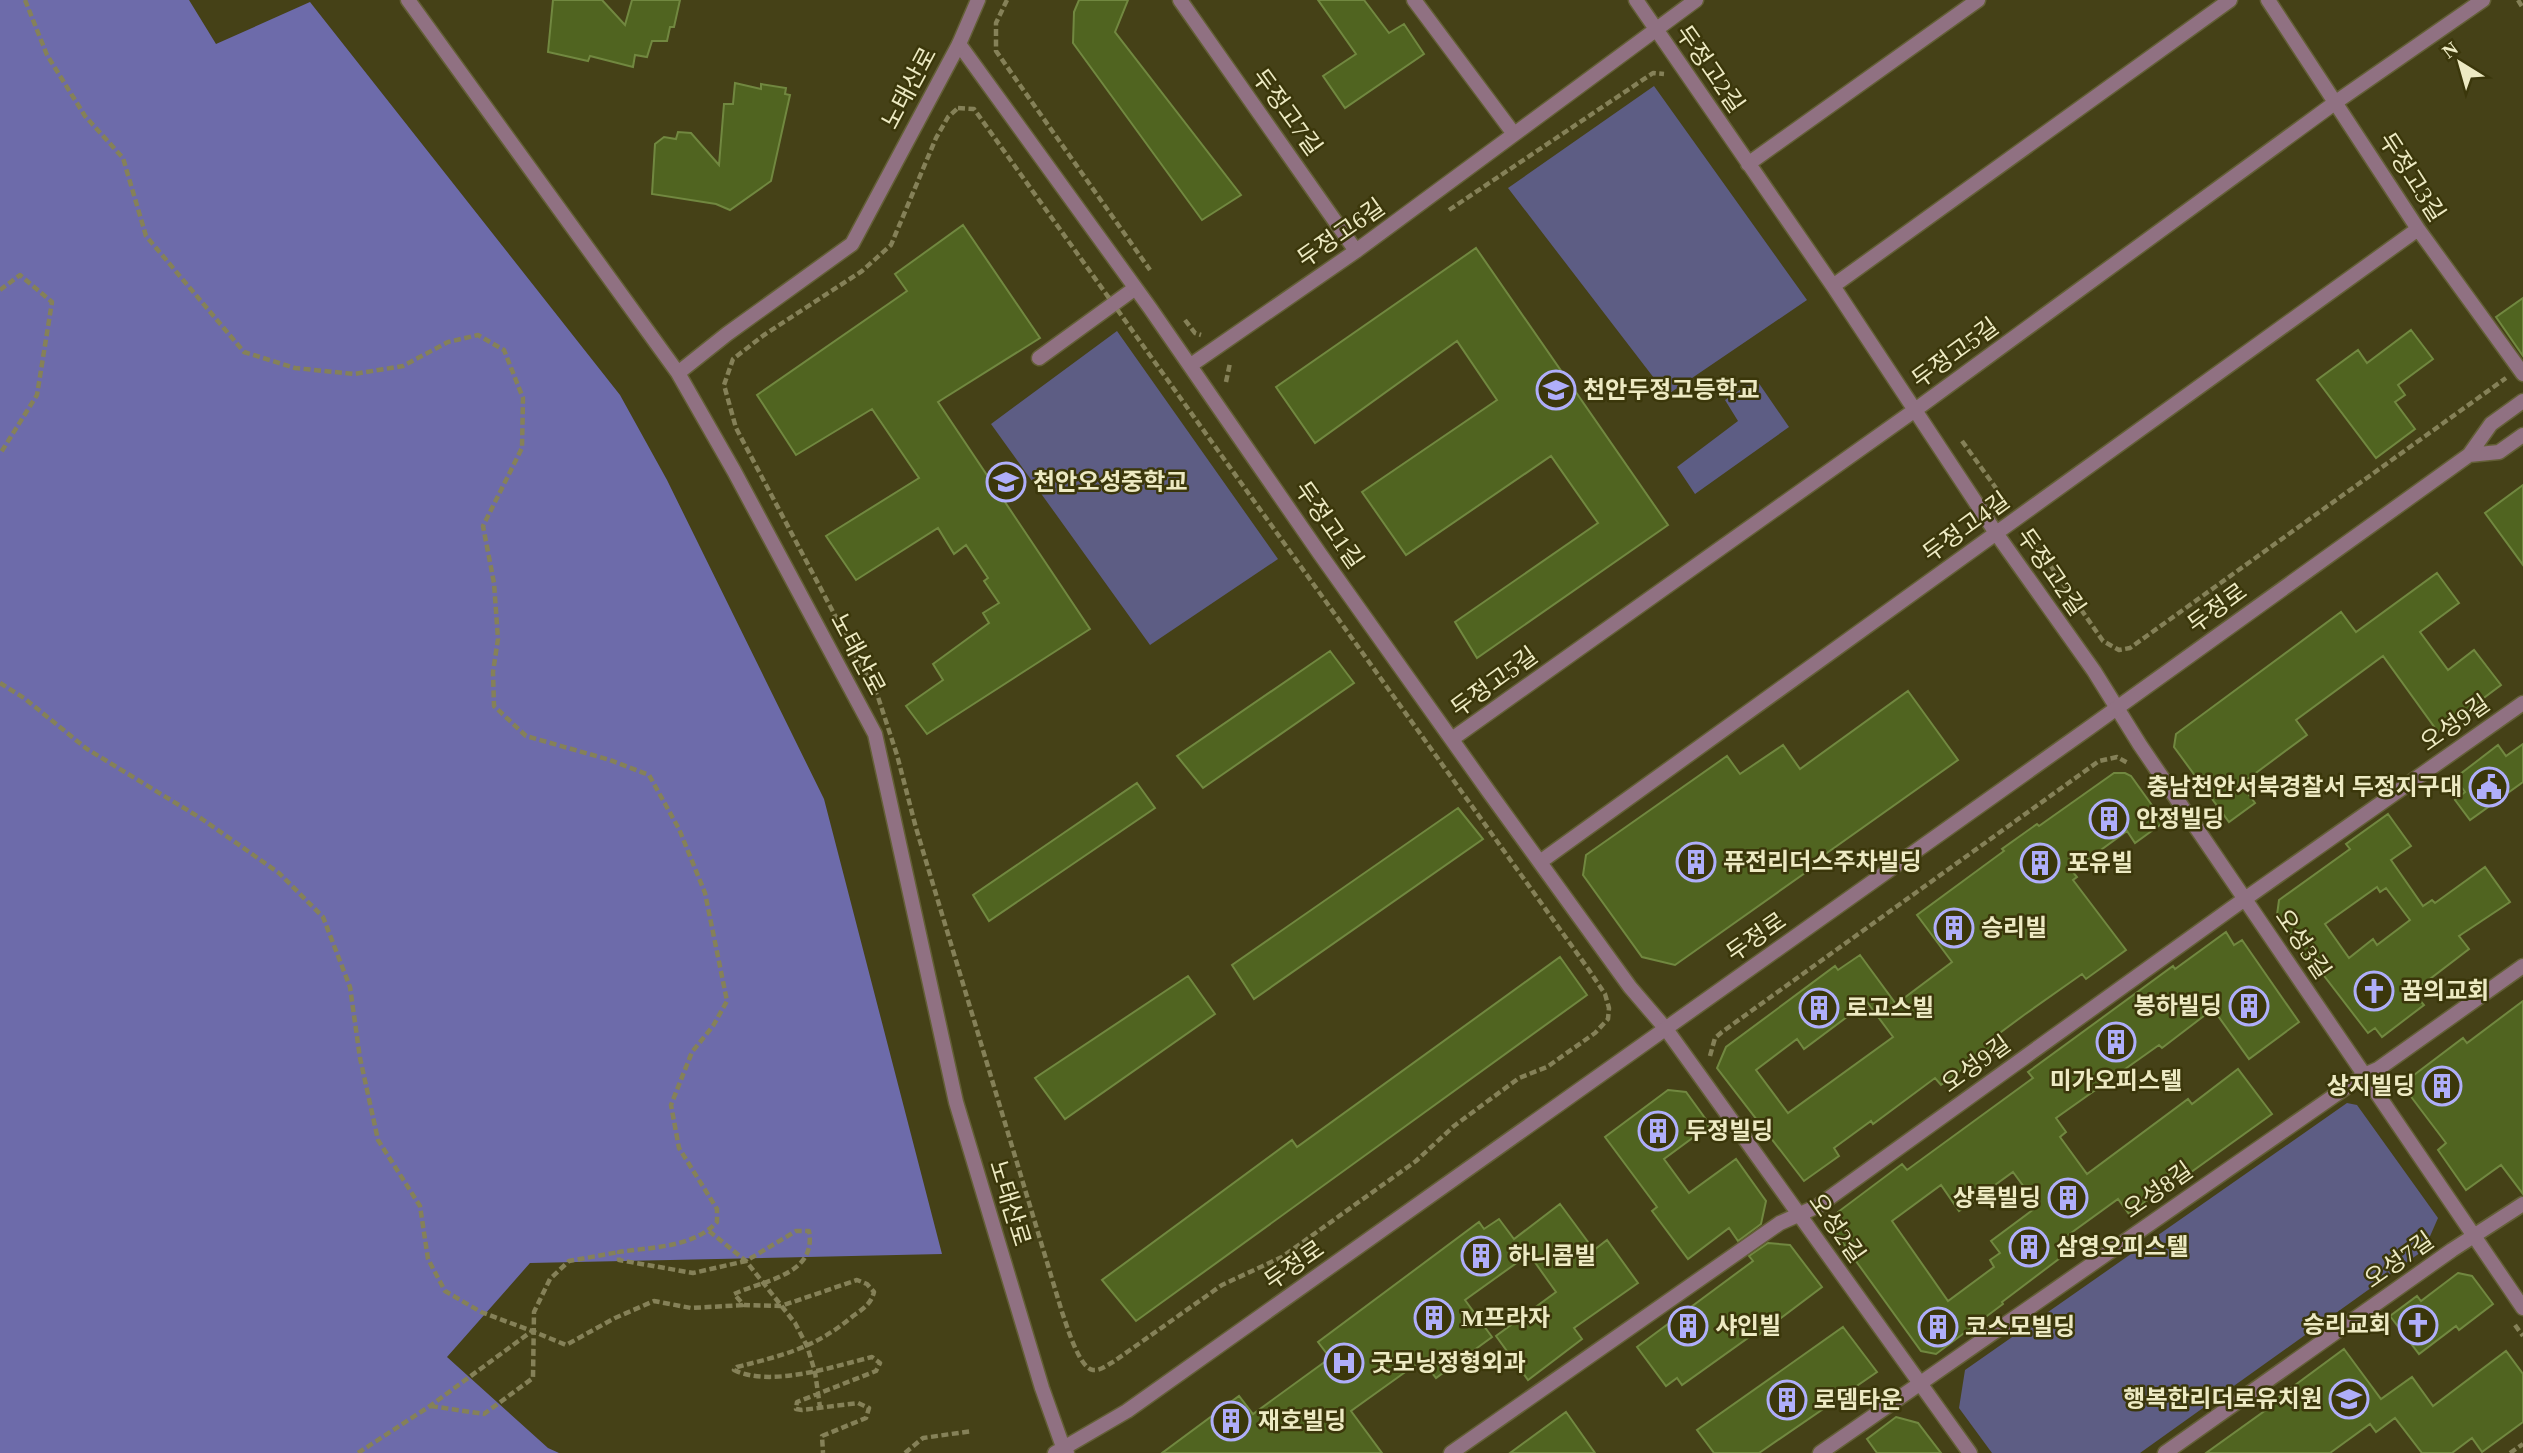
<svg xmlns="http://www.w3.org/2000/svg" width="2523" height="1453" font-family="'Times New Roman','Noto Sans KR',serif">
	<rect width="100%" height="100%" fill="#454117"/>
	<path fill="#5d5d84" d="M1654,86L1807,300L1667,395L1508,188Z
		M1117,331L1278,559L1150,645L991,424Z
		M1756,379L1789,427L1695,494L1677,467L1738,421L1725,400Z
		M2347,1103L2357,1105L2438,1218L2424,1250L2140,1453H1992L1959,1408L1965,1370Z"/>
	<path fill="#6d6baa" d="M0,0H189L216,44L310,2L620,395L667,480L824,799L942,1254L530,1263L447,1357L548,1448L559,1453H0Z"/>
	<path fill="#506420" stroke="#718840" stroke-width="2" fill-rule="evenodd" d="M553,0H602L625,25L632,0H680L674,27H670L667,41H652L647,57L635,55L633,67L590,56L588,61L548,52Z
		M1079,0H1128L1115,32L1241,195L1202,220L1073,43L1074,12Z
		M1318,0H1364L1389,33L1404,24L1424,54L1345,108L1323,76L1356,54Z
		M735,83L761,89V84L786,88L785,94L790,95L771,181L730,210L716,204L652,194L655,144L664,137L676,139L678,132L691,133L719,165L724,104H733Z
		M963,225L1040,338L938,402L1090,629L927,734L906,706L943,680L933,664L989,623L983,613L999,603L984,581L988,578L966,545L954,554L938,528L856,580L826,536L919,478L872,409L796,455L757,395L907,291L895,274Z
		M1476,248L1668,525L1477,658L1455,622L1598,523L1551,456L1406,555L1362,492L1497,400L1457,341L1315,443L1276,387Z
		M2523,298V356L2496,317Z
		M2411,330L2433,359L2398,385L2405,395L2395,402L2415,429L2376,458L2317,380L2358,350L2367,363Z
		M2523,485V565L2485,513Z
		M2437,573L2459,603L2420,632L2448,670L2474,650L2501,685L2438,732L2383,656L2296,720L2307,735L2241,784L2255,803L2229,822L2174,747L2176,734L2341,612L2356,632Z
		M1330,651L1354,683L1203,788L1177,756Z
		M1908,691L1958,760L1810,865L1812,868L1675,965L1642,957L1583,875L1586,855L1727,756L1740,774L1783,745L1800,769Z
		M2523,744V782L2470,820L2455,800L2465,792L2455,778L2498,745L2506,756Z
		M2114,773H2125L2131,776L2164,822L2135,843L2127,831L2072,871L2077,877L2073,880L2126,950L2086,979L2082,974L2024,1015L1993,1038L1997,1044L1941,1085L1935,1078L1873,1124L1871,1121L1834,1148L1839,1156L1804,1181L1717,1068L1726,1047L1835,966L1838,970L1860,955L1896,1004L1952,962L1917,915L2004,851L2002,849L2037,824L2039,826ZM1867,1002L1893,1037L1788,1113L1756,1070L1797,1039L1804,1049Z
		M1137,783L1155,808L989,921L973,895Z
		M1458,808L1483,839L1254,999L1232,965Z
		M2388,814L2411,846L2391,860L2423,906L2432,900L2435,903L2485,867L2510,902L2459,936L2469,949L2413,992L2424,1005L2382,1037L2375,1028L2368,1033L2318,968L2316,969L2277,915L2279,900L2350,849L2346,844ZM2377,887L2380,892L2386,888L2410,920L2377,945L2373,939L2349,958L2325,924Z
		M2226,932L2234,945L2242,940L2299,1022L2249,1059L2213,1009L2162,1048L2159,1045L2056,1118L2066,1132L2060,1137L2087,1174L2188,1099L2192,1104L2238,1069L2272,1114L2180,1180L2178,1177L2129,1214L2118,1199L2060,1241L2068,1252L2002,1302L2003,1304L1936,1354L1921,1351L1832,1228L1838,1212L1902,1164L1907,1170L2033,1078L2028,1072L2173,966L2175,969ZM2013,1172L2038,1206L1991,1241L2000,1253L1990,1260L1994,1267L1948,1301L1892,1221L1941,1185L1959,1211Z
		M1560,957L1587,995L1136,1321L1102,1280L1292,1140L1297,1147Z
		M1188,976L1215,1014L1065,1119L1035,1078Z
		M2523,1001V1194L2501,1165L2466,1190L2438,1150L2446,1143L2409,1094L2410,1078L2463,1038L2467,1043Z
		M1668,1090L1686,1092L1710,1125L1664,1159L1689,1193L1736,1159L1766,1201L1761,1224L1738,1241L1729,1228L1688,1259L1652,1211L1657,1207L1605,1137Z
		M1560,1204L1594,1250L1607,1240L1638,1283L1574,1328L1582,1339L1528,1380L1496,1336L1556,1292L1529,1254L1465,1300L1492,1337L1436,1378L1422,1360L1351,1411L1382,1453H1162L1239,1396L1253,1414L1330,1358L1318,1342L1479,1222L1484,1229L1499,1219L1514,1239Z
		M1768,1243L1790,1245L1822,1287L1757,1336L1755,1333L1682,1385L1677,1378L1666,1386L1637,1347L1753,1261L1749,1256Z
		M2458,1273L2472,1276L2493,1304L2459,1330L2456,1326L2419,1354L2390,1316L2417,1296L2421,1301Z
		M1843,1327L1877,1372L1759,1453H1714L1697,1430Z
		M2344,1349L2381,1399L2412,1377L2433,1406L2506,1351L2523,1374V1422L2482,1452L2472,1438L2452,1453H2422L2395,1418L2376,1432L2370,1424L2330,1453H2206L2270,1407L2268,1405Z
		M1566,1412L1595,1453H1510Z
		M1896,1417L1918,1423L1941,1453H1877L1867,1439Z"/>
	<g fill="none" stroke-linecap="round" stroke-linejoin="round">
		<defs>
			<path id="service" d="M1039,358L1134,289"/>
			<path id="minor" d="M1180,0L1356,251
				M1414,0L1514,134
				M1636,0L1833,286L1996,533L2094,671L2140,745L2523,1308
				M2268,0L2418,229L2523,374
				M959,44L1150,308L1320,554L1489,792L1630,987L1666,1029L1697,1072L1970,1453
				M1748,164L1978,0
				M1833,286L2230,0
				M1191,365L1356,251L1696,0
				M1452,739L1915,410L2336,102L2483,0
				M1540,862L2418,229
				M1451,1453L1780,1223L1818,1206L2232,908L2523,703
				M1820,1453L2364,1075L2378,1069L2523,966
				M2165,1453L2452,1250L2523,1204"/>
			<path id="tertiary" d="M408,0L678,373L734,471L875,734L956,1102L1042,1388L1063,1447L1067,1453
				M678,373L727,334L852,244L959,44L978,0
				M2523,401L2491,424L2469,455L2499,452L2523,435
				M1055,1453L1127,1411L2089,728L2469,455"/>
		</defs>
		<use href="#service" stroke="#635f36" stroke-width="17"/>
		<use href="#minor" stroke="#635f36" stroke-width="17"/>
		<use href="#tertiary" stroke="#635f36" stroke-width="17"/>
		<path stroke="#858158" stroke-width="4.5" stroke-dasharray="7 3.5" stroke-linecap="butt" d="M25,0L47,55L85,116L123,158L146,236L244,352L295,368L354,374L403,366L448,342L478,335L504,350L523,398L522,448L483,526L494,583L498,639L493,672L494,706L526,736L610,760L649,775L679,829L705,893L727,1001L713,1026L692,1052L671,1105L679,1148L717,1209V1222C693,1248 651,1247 619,1252V1260L693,1273L746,1261L796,1231H809C817,1275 764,1280 734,1294L744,1305L781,1306L857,1280L867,1284L874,1292C871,1304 863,1309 853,1316C815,1348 784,1355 737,1367L734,1370C771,1388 835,1366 872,1357L880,1363L876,1371L797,1402L796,1409L802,1410L858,1403L869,1408L866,1418L822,1436L823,1453
			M1007,0L996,23V51L1150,270
			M2518,0L2523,8
			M958,108L974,109L1589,970L1605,994L1609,1008L1608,1019L1595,1033L1547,1067L1519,1078L1454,1126L1416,1161L1282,1257L1222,1285L1113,1362C1107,1365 1100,1371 1093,1370C1079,1368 1067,1326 1062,1312L916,828L897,755L878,697L736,428L724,385L733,359L764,335L862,271L891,245L936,138L948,117Z
			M1449,210L1653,73L1664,74
			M0,290L20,275L52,302L37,395L0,454
			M1185,320L1195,333L1201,335
			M1226,382L1230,363
			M1962,441L2006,502
			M2027,532L2103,641L2119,650L2130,648L2506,378
			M0,683L24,698L87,749L202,819L279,873L323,917L350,987L360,1058L378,1140L420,1206L428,1259L445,1291L481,1312L532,1331
			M1710,1056L1715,1038L1722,1032L2099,761L2117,757L2128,763
			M709,1231L746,1261L795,1323L807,1346L815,1372L820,1407
			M2515,1325L2523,1336
			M431,1406L484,1414L533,1378L534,1312L550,1279L569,1261L619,1252
			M358,1453L430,1406L532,1331L566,1345L615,1318L654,1301L691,1308L744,1305
			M905,1453L923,1438L972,1431
			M2510,1453L2523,1444"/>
		<use href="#service" stroke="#907182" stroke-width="14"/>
		<use href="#minor" stroke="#907182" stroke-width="14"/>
		<use href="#tertiary" stroke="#907182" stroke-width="14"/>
	</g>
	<defs>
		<symbol id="school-ring" viewBox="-11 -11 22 22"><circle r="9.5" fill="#3b370b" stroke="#afaefa" stroke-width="1.5"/><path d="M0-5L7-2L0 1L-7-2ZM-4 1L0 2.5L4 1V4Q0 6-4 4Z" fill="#afaefa"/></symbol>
		<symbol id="civic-ring" viewBox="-11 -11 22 22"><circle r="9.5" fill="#3b370b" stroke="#afaefa" stroke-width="1.5"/><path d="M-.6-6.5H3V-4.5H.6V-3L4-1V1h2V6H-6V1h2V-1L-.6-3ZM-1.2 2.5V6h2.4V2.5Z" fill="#afaefa"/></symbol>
		<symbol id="building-ring" viewBox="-11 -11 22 22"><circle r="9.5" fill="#3b370b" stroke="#afaefa" stroke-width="1.5"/><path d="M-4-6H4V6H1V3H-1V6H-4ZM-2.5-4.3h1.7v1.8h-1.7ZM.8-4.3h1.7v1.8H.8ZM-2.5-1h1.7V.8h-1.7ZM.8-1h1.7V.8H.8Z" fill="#afaefa"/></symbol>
		<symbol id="church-ring" viewBox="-11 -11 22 22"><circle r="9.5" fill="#3b370b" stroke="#afaefa" stroke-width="1.5"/><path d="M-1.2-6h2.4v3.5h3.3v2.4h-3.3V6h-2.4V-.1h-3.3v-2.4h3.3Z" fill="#afaefa"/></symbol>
		<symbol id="hospital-ring" viewBox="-11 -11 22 22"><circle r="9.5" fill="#3b370b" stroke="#afaefa" stroke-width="1.5"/><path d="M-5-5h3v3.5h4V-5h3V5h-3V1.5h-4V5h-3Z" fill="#afaefa"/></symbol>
	</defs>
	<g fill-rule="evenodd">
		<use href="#school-ring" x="1534" y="368" width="44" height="44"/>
		<use href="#school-ring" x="984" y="460" width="44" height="44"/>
		<use href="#civic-ring" x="2467" y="765" width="44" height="44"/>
		<use href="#building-ring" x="2087" y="797" width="44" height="44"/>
		<use href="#building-ring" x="1674" y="840" width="44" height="44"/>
		<use href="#building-ring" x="2018" y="841" width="44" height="44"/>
		<use href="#building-ring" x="1932" y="906" width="44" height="44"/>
		<use href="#church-ring" x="2352" y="969" width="44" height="44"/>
		<use href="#building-ring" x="2227" y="984" width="44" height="44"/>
		<use href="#building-ring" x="1797" y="986" width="44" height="44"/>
		<use href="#building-ring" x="2094" y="1020" width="44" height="44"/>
		<use href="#building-ring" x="2420" y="1064" width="44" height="44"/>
		<use href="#building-ring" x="1636" y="1109" width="44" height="44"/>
		<use href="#building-ring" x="2046" y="1176" width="44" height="44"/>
		<use href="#building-ring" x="2007" y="1225" width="44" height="44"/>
		<use href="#building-ring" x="1459" y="1234" width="44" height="44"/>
		<use href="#building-ring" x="1412" y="1296" width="44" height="44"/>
		<use href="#church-ring" x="2396" y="1303" width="44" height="44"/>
		<use href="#building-ring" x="1666" y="1304" width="44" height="44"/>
		<use href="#building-ring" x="1916" y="1305" width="44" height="44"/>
		<use href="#hospital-ring" x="1322" y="1341" width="44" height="44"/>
		<use href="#school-ring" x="2327" y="1377" width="44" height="44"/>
		<use href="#building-ring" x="1765" y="1378" width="44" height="44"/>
		<use href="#building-ring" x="1209" y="1399" width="44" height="44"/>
	</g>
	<g text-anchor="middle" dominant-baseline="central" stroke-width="5" stroke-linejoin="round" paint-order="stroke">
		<g font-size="24" fill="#edeac3" stroke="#3b370b">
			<text transform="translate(1710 69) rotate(55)">두정고2길</text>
			<text transform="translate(909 88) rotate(-62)">노태산로</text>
			<text transform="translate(1287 112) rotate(54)">두정고7길</text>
			<text transform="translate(2412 177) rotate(57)">두정고3길</text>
			<text transform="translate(1341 233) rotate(-35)">두정고6길</text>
			<text transform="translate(1955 353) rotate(-36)">두정고5길</text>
			<text transform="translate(1329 525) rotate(55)">두정고1길</text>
			<text transform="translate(1966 527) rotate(-36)">두정고4길</text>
			<text transform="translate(2051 572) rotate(55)">두정고2길</text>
			<text transform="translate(2217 608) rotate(-36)">두정로</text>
			<text transform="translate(858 654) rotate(62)">노태산로</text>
			<text transform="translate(1494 682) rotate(-36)">두정고5길</text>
			<text transform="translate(2455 723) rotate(-35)">오성9길</text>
			<text transform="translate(1756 937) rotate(-35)">두정로</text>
			<text transform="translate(2303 944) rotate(56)">오성3길</text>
			<text transform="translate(1976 1064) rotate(-36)">오성9길</text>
			<text transform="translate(2158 1190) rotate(-35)">오성8길</text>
			<text transform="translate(1010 1203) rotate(73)">노태산로</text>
			<text transform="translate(1837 1228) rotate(55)">오성2길</text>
			<text transform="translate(2399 1260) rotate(-35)">오성7길</text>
			<text transform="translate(1294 1265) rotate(-35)">두정로</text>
		</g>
		<g font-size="24" font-weight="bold" fill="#edeac3" stroke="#3b370b" text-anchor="start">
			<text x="1583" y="390">천안두정고등학교</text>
			<text x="1033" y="482">천안오성중학교</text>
			<text x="2462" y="787" text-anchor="end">충남천안서북경찰서 두정지구대</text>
			<text x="2136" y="819">안정빌딩</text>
			<text x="1723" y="862">퓨전리더스주차빌딩</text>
			<text x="2067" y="863">포유빌</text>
			<text x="1981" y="928">승리빌</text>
			<text x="2401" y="991">꿈의교회</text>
			<text x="2222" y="1006" text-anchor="end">봉하빌딩</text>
			<text x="1846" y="1008">로고스빌</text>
			<text x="2116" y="1081" text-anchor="middle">미가오피스텔</text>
			<text x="2415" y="1086" text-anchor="end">상지빌딩</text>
			<text x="1685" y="1131">두정빌딩</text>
			<text x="2041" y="1198" text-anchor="end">상록빌딩</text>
			<text x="2056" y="1247">삼영오피스텔</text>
			<text x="1508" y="1256">하니콤빌</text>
			<text x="1461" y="1318">M프라자</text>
			<text x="2391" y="1325" text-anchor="end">승리교회</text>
			<text x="1715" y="1326">샤인빌</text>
			<text x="1965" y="1327">코스모빌딩</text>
			<text x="1371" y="1363">굿모닝정형외과</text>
			<text x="2322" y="1399" text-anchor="end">행복한리더로유치원</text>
			<text x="1814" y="1400">로뎀타운</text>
			<text x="1258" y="1421">재호빌딩</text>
		</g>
	</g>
	<g transform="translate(2460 63) rotate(323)" stroke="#3b370b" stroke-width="5" paint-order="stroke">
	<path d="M0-5L12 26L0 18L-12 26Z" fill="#edeac3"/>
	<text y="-10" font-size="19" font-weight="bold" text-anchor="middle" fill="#edeac3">N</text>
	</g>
</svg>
